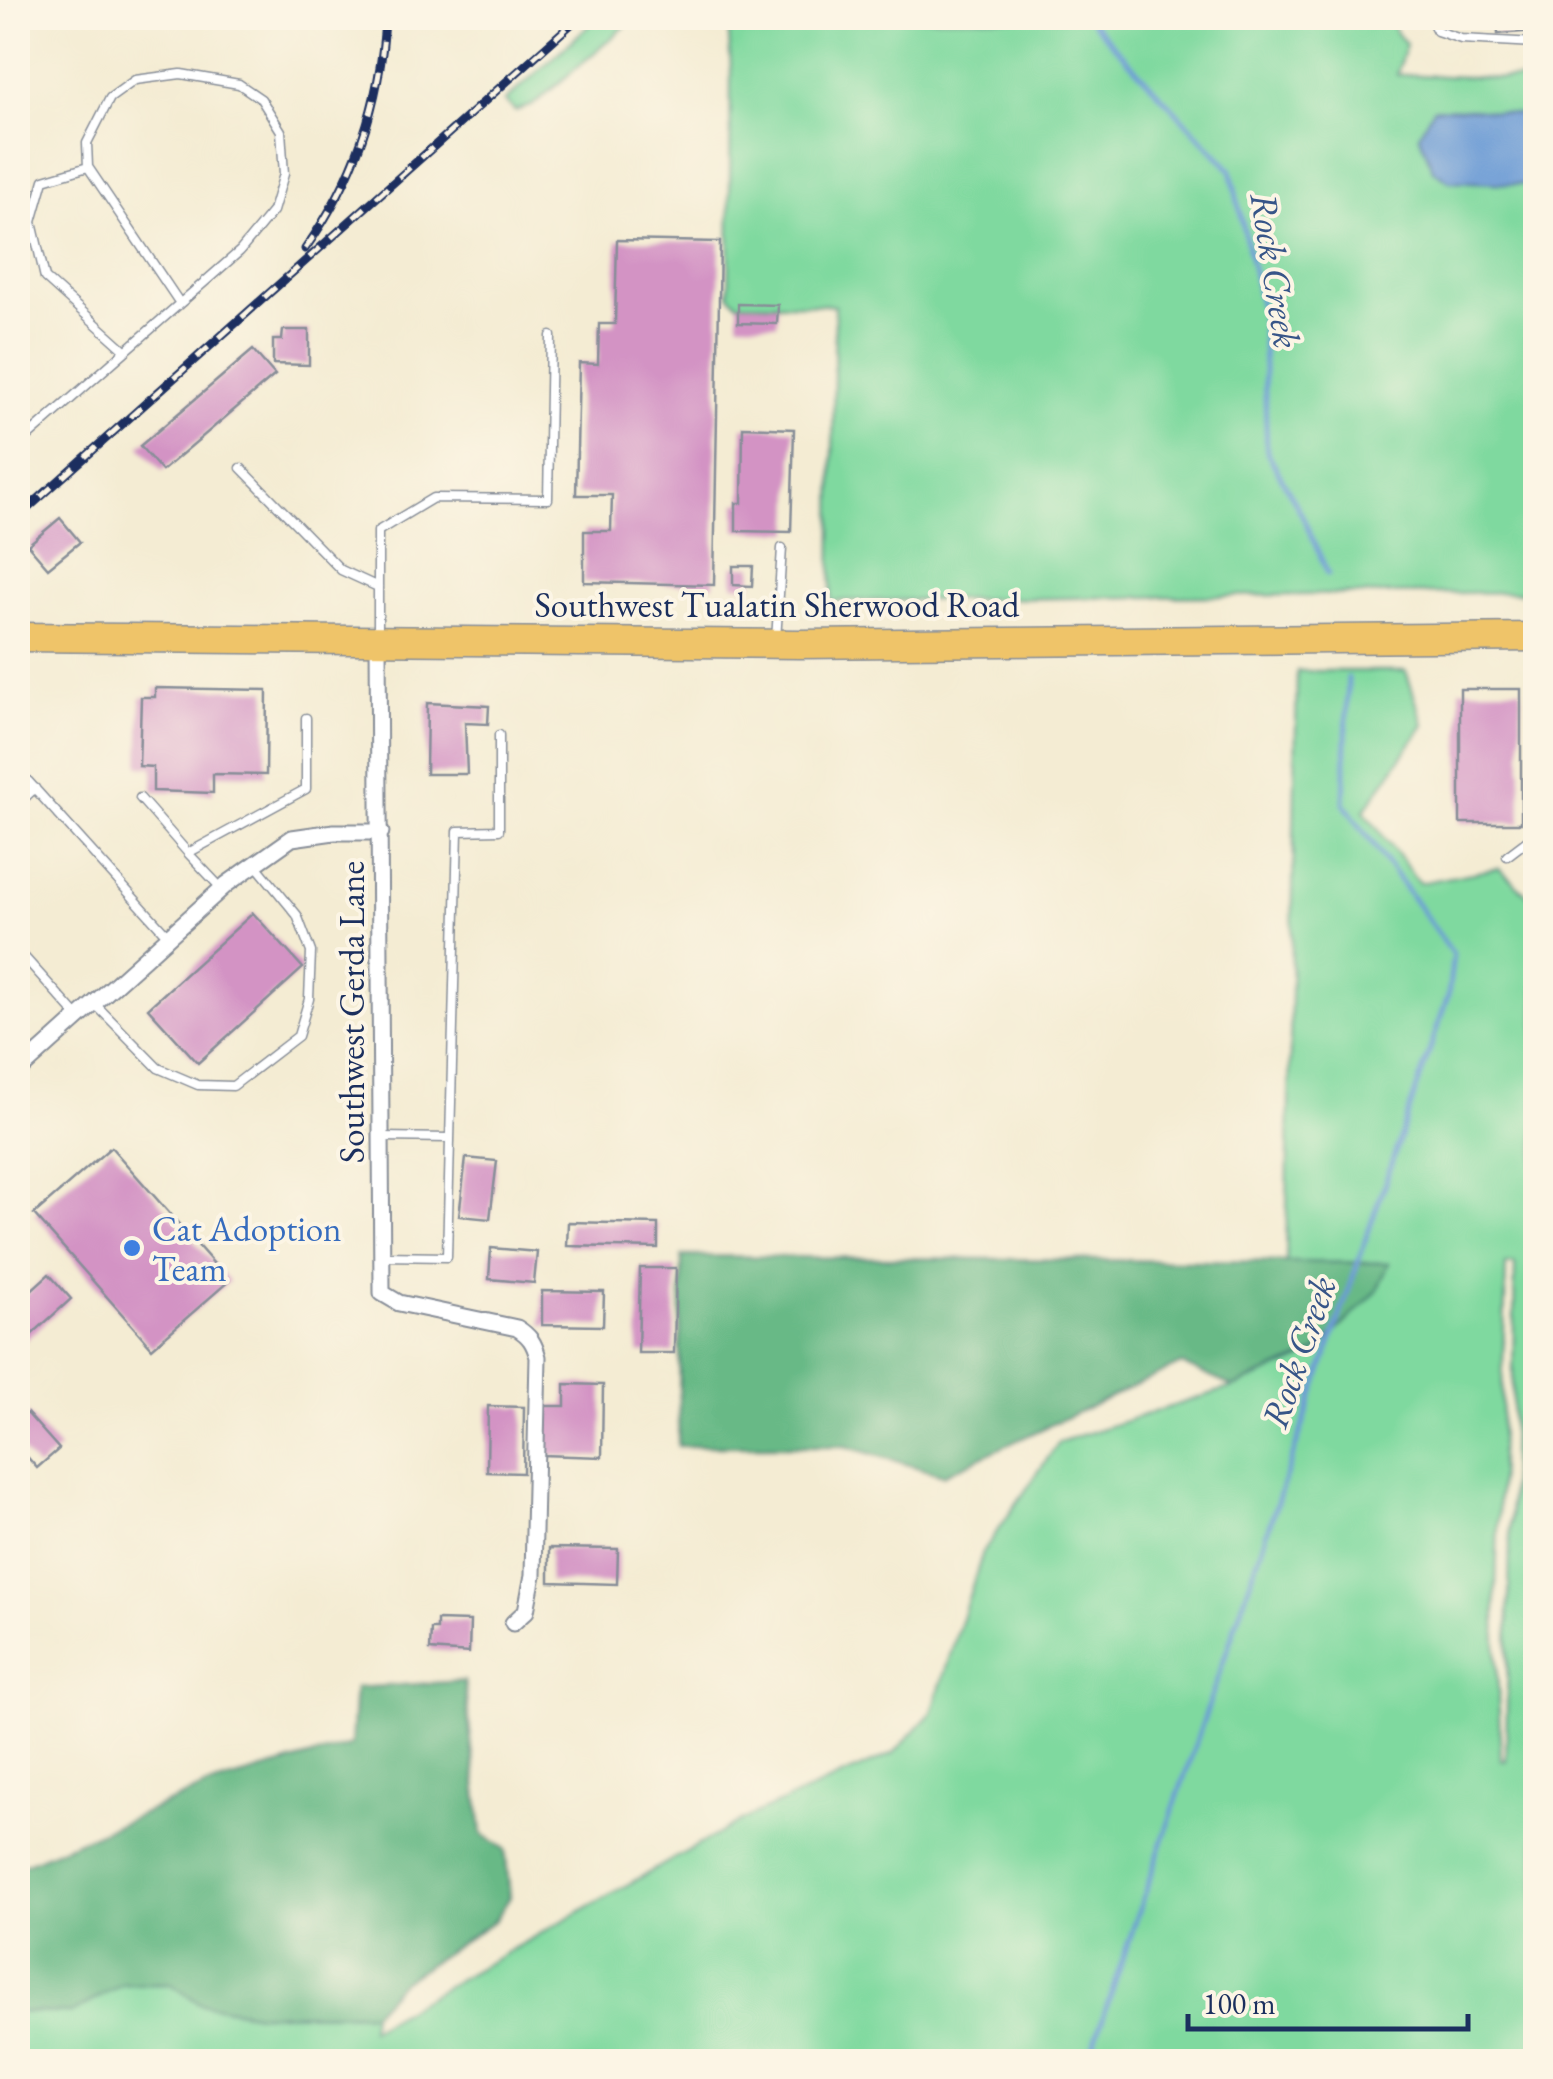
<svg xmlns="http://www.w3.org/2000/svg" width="1553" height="2079" font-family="'EB Garamond',serif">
	<rect width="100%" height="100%" fill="#fcf5e5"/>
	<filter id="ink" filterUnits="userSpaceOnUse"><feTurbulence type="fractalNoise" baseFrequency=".01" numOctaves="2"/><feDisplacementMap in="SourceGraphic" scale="20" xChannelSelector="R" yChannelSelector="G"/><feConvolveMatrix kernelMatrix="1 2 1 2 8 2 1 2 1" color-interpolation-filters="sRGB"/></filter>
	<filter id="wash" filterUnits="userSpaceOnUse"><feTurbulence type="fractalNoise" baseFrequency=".0048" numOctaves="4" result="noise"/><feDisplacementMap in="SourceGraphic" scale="40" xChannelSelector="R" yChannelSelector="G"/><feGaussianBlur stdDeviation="2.25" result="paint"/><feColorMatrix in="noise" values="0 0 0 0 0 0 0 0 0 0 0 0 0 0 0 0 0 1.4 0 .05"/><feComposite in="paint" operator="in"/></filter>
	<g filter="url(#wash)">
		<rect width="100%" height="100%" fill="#f4ecd3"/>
		<path fill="#7fd99f" stroke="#4d847e" stroke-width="2.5" fill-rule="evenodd" d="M597,18H635L533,105L515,111L505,101Z
			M728,18H1390L1396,33L1406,43L1397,74L1535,80V592L831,601L835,305L738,303L729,295L731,72Z
			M1297,671H1406L1424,725L1364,811L1419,883L1499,868L1535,902V2061L18,2062V2012L71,2013L123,1984H172L201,2004L259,2014L372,2013L370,2029L750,1816L893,1754L932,1712L983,1552L1059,1442L1233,1387L1314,1354L1377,1291L1388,1263L1286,1262ZM1514,1264L1515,1265L1506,1761L1501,1760L1495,1616L1506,1265Z"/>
		<path fill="#67b986" stroke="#417472" stroke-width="2.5" d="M682,1256L1389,1263L1377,1291L1314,1353L1233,1387L1181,1364L943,1475L845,1446H678Z
			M464,1681L482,1834L505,1849L510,1897L495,1920L399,1984L372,2013L259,2014L201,2004L171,1984H123L71,2013L18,2012V1867L208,1786L351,1745L355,1688Z"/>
		<path fill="#6c9bd5" stroke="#44659a" stroke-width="2.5" d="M1433,108L1474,109L1535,116V185L1449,181L1433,170L1419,134Z"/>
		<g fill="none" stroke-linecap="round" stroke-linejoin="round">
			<path stroke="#6c9bd5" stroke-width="5" d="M1088,18L1231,170L1262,313L1267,452L1301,513L1328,574
				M1088,2062L1448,996L1453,954L1344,804L1348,678"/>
		</g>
		<g id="blocks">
			<path fill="#d393c4" d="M1497,18H1536V31L1498,34Z
				M617,240L720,242L714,585L584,582V531H611L612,495H576L579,363L598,364L599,324H615Z
				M738,304L778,305L777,324L738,323Z
				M283,330H309V365L273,364V340H282Z
				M253,350L275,375L162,471L140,446Z
				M743,427L794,429L791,532L736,531V503H742Z
				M60,518L80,542L48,568L28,545Z
				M733,566H753L752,586L733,585Z
				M155,688L267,690L266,775L213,774V793L153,791V767L139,766L141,697H155Z
				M1460,689H1521V823H1460Z
				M427,703L489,706L488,724L465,723L467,774H426Z
				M253,913L303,968L198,1063L148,1008Z
				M111,1147L229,1281L152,1348L34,1214Z
				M466,1158L497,1161L490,1219L459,1216Z
				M568,1222L658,1224V1248L567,1246Z
				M491,1248L537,1252L534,1283L489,1279Z
				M640,1268H676L674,1353H638Z
				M49,1274L71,1299L18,1347V1302Z
				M542,1291L604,1292L603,1326L542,1325Z
				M565,1384L603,1385L602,1457L542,1455L543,1406H565Z
				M488,1406L524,1407L523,1473L487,1472Z
				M27,1413L59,1449L37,1468L18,1446V1421Z
				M549,1548L618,1549L617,1584L549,1582Z
				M437,1620L470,1621L469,1653L430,1650L431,1629H437Z"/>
		</g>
	</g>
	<g filter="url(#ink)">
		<use href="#blocks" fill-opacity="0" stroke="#888e98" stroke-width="2.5"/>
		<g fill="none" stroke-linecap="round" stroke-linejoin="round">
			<defs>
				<path id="lane" d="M1430,18L1437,31L1461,39L1536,43
					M88,167L44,180L32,222L45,278L125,350
					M18,445L240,251L273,211L284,174L281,131L261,99L239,84L181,74L135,80L110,98L87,143L88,167L179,302
					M241,468L341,570L378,587
					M378,634V531L433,498L548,499L551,336
					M776,640L782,548
					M18,770L168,936
					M140,798L188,853
					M18,804L35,788
					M1507,856L1536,834
					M222,889L188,853L306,789V718
					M18,950L78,1017
					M94,1003L158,1068L198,1085L233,1086L298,1036L309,999L311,952L297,915L255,864
					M18,1042L32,1059
					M382,1137L449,1138
					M382,1256L447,1257L458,831L499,830V735"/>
				<path id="street" d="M378,640L382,1293L399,1303L517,1328C530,1336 534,1343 538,1357L533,1575L526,1611L513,1623
					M18,1072L227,884L292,838L334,832H381"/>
				<path id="highway" d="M18,637L800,644L1536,637"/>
			</defs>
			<use href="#lane" stroke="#888e98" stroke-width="11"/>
			<use href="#street" stroke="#888e98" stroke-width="19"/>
			<use href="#highway" stroke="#888e98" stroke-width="31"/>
			<use href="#lane" stroke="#fff" stroke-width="8"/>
			<use href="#street" stroke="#fff" stroke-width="15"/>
			<use href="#highway" stroke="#efc469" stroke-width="28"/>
			<defs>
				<path id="rail" d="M305,249C354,180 381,103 385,18
					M18,517L578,18"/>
			</defs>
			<use href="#rail" stroke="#1b2f5e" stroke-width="9"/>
			<use href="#rail" stroke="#fcf5e5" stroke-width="5" stroke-dasharray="15" stroke-linecap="butt"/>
		</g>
	</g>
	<circle fill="#3f7fe0" stroke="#fcf5e5" stroke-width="4" cx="132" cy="1248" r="10"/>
	<g text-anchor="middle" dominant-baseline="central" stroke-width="8" stroke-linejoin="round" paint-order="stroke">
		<g font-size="35" fill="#1b2f5e" stroke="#fcf5e5">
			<text x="777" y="604">Southwest Tualatin Sherwood Road</text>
			<text transform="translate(351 1012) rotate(-90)">Southwest Gerda Lane</text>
		</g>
		<g font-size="35" fill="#366cbe" stroke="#fcf5e5" text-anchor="start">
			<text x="152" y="1228">Cat Adoption<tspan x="152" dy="40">Team</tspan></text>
		</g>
		<g font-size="38" font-style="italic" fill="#375588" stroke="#fcf5e5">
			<text transform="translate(1276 270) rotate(81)">Rock Creek</text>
			<text transform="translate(1298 1352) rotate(-71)">Rock Creek</text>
		</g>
	</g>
	<rect width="1553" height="2079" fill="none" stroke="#fcf5e5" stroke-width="60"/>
	<path d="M1188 2014v15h280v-15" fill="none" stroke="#1b2f5e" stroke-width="5"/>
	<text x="1203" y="2014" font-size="30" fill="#1b2f5e" stroke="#fcf5e5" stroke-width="8" paint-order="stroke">100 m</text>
</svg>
